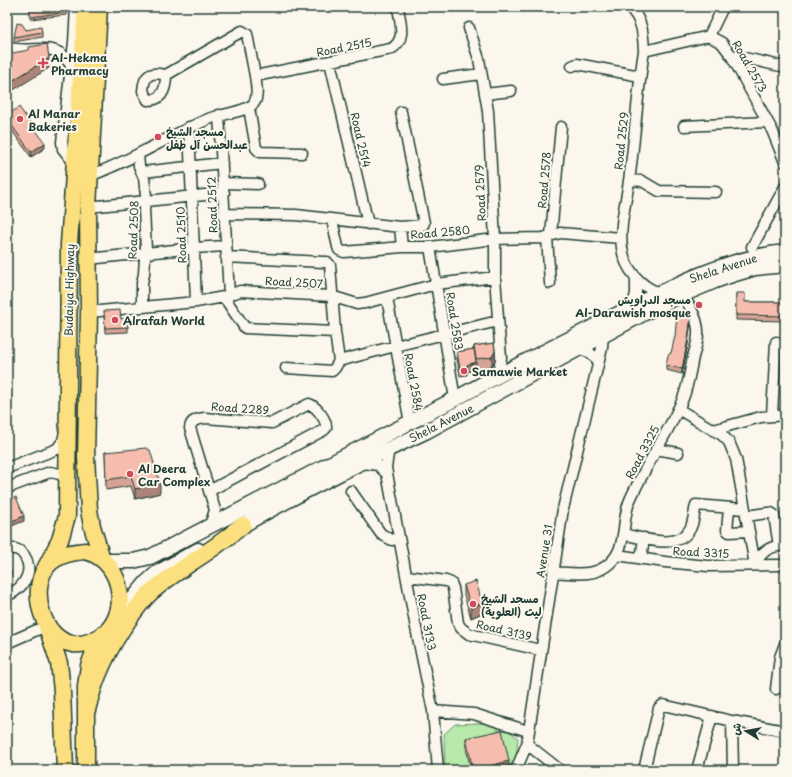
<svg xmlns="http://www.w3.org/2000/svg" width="792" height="777" font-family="'Playpen Sans','Playpen Sans Arabic',sans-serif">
	<rect width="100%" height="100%" fill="#fbf7ec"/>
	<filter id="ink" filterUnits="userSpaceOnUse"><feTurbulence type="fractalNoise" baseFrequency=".025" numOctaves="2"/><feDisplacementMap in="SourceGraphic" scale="8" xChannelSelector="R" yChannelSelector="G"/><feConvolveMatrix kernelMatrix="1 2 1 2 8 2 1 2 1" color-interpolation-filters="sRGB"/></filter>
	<g filter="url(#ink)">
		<path fill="#b7eaaa" stroke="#6b946f" d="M483,723L510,732L518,738L516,759L511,770H445L444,734L455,724Z"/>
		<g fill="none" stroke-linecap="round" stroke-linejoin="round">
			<defs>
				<path id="minor" d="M629,7C643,20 643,34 644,51C637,95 635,138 629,181C626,203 619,226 622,248C625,269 640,286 659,293
					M469,28L479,59L488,111L495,239V277L501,358L499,369L493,378
					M709,36L722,43L731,55L772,130L785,162
					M709,36L723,7
					M7,47C26,54 44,44 60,53C64,56 68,61 71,65
					M644,51L709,36
					M731,55L785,67
					M330,62L368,224
					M572,66L577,64L640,76
					M166,75C166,88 163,100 148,100L143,91C144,75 150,71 166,75L242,31L247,34L255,76
					M443,79L481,74
					M485,94L511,91
					M249,108L256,148L260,152L302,153
					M219,115L229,295
					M684,126L767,122
					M189,127L196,302
					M138,154L139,166L144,178L146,196L144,209L146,250L145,257L144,274L142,283V307
					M75,164L63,149L62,142L74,42L76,7
					M143,172L222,163
					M89,176C132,161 169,135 211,118C222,114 247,112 254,103C259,96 256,84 255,76L391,49C407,40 400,22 398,7
					M629,180L642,181L659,191L716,192
					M223,183L258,184
					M88,207L224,193
					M224,214L296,215L400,227L423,225L424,223L401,112
					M332,220L338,247L339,250L344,252L402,247H430L495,239L543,238L560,233L621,238
					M400,227L402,247
					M551,235L561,127
					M547,237L550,283
					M430,247L455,399
					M752,247L785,187
					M226,257L323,262H327L330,265L335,332L339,361L335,368L332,371L286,368
					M88,259L194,248L225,246
					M224,297L245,328L335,332
					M387,298L410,423
					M632,307L636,294V278
					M89,312L196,302L224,297L240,291L331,296L357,304L365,303L436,284L495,277
					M579,348L590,353L598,360
					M339,361L395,346L498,321
					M678,409L722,435L729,442L736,459L755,565
					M772,415L776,342
					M713,430L761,417L785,415
					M390,449L388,454L386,468L416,628L433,711L438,770
					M656,449L678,453
					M363,463L378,465L387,474
					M7,468L57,449L63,441L64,436
					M7,488L50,472L60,474L68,481
					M209,491L324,430L326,428C327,420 316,406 309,404L272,423L205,418C198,419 191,420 190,428L215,510L210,526
					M351,491L381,534L392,540L399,538
					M729,508L727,530L729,532L748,531
					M746,516L767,513H771L774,515L779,546
					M623,534C642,538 678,551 690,529C694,522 694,512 696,505L744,509
					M7,550C22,544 32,563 27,576C24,585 15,592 7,596
					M617,555L665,562L708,566L785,565
					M641,559L644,538
					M755,565C761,551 770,546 785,545
					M553,572C573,573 594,578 610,563C628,547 621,520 630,500C645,466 667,435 682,401C688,387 690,372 693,357C696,346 700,335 697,324C695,313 688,304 682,294
					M407,576L446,581L451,583L453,588L458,623L461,628L469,634L540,650
					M7,643L46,626
					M776,689L780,657L785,644
					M433,711L474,714L528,731
					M732,721L733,770
					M527,744L560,770
					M516,770L527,744L563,509L602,348L603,334
					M644,770L659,708L663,705L732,721L785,731
					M697,770L712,716"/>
				<path id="secondary" d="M234,530C296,495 360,462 425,432L661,304L715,281L735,274L755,268L785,265
					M105,561H133L150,557L455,399C504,372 553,347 603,322C661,292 719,259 785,252
					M117,618L147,582L157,573L198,550"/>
				<path id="primary" d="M99,7L88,207L89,312L86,457L89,510L92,526L102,559
					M85,551C126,560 133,624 94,640C87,643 80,645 73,644C43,640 30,593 45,569C53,556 71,552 85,551Z
					M45,569L60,540L67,516L69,244L86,7
					M47,627L59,663L62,691L65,770
					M87,710C95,676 109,647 129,619C135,610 142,601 150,593C162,582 176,573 189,564C208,552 226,539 243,525
					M86,770V686L89,666L94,652L103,636"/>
			</defs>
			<use href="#minor" stroke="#1f3d34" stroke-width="13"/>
			<use href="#secondary" stroke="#1f3d34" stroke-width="17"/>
			<use href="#primary" stroke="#1f3d34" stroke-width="19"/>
			<use href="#minor" stroke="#fbf7ec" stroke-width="10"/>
			<use href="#secondary" stroke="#fbf7ec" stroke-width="14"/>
			<use href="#primary" stroke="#fce080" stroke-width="16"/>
		</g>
		<path fill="#d4a396" stroke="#1f3d34" d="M30,7H67V15L30,19Z
			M26,30L42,32V37L14,42V37Z
			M7,116L45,148L31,157L7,124Z
			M736,293L745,302H785V321L736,320Z
			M104,316L121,319L128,327V332L105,333Z
			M691,320L688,344L682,374L666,370V365L671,353Z
			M494,343L495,360L492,366L476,369L467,372V375L460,376L457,359V352L474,349V346Z
			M105,452L160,493L135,499L131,486L106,490Z
			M464,585L482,613L471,618L464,595Z
			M466,738L509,770H471L466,748Z"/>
		<path fill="#ac847a" stroke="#1f3d34" d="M49,58V68L7,94V84Z
			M45,143V148L31,157V152Z
			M691,315L688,344L682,374V369Z
			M495,351V360L492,366V357Z
			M476,362V369L467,372V365Z
			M160,483V493L135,499V489Z
			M24,516V521L7,528V523Z
			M11,571V576L7,578V573Z
			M482,603V613L471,618V608Z
			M509,761V770H473Z"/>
		<path fill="#f6bdae" stroke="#1f3d34" d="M30,7H67V12L30,17Z
			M17,23L22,24L26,30L41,27L42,32L14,37Z
			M47,44L49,58L7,84V54L29,50V47Z
			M19,107L45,143L31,152L7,119V116Z
			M736,293H745V302H785V316L736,315Z
			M120,310L121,319L127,318L128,327L105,328L104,311Z
			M677,315H691L688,339L682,369L666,365L668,355L671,353L675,336Z
			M494,343L495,351L492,357L476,359L474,346Z
			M474,349L476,362L467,365V367L460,369L457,352Z
			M146,448L150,450L160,483L135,489L131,476L106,480L105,452Z
			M16,497L24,516L7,523V501Z
			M7,564L11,571L7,573Z
			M476,581L482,603L471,608L464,585Z
			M502,730L509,761L473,770L466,738Z"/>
	</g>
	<g fill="#d1495b" stroke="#fbf7ec" stroke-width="1.5">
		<path d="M41 57h4v4h4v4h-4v4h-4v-4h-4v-4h4z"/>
		<circle cx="20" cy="119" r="4"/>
		<circle cx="158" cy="137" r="4"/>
		<circle cx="699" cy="305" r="4"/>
		<circle cx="115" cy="320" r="4"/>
		<circle cx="464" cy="371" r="4"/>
		<circle cx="130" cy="474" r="4"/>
		<circle cx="473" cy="604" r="4"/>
	</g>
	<g text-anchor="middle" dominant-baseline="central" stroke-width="4" stroke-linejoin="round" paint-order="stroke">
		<g font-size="11" fill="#1f3d34" stroke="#fbf7ec">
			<text transform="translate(344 47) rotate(-11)">Road 2515</text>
			<text transform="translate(750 66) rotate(60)">Road 2573</text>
			<text transform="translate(361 140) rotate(77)">Road 2514</text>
			<text transform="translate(621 141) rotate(-84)">Road 2529</text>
			<text transform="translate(544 180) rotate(-85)">Road 2578</text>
			<text transform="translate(480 193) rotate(-93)">Road 2579</text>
			<text transform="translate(212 205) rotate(-92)">Road 2512</text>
			<text transform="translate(133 230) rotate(-88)">Road 2508</text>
			<text transform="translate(440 232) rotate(-5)">Road 2580</text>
			<text transform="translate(181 235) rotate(-92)">Road 2510</text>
			<text transform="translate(723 268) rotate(-18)">Shela Avenue</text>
			<text transform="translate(294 282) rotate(3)">Road 2507</text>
			<text transform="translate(69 290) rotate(-89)">Budaiya Highway</text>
			<text transform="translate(455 321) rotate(81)">Road 2583</text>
			<text transform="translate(414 382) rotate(79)">Road 2584</text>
			<text transform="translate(240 408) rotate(4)">Road 2289</text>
			<text transform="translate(441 423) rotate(-27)">Shela Avenue</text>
			<text transform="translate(642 452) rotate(-62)">Road 3325</text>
			<text transform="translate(544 551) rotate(-81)">Avenue 31</text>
			<text transform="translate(701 552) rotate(3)">Road 3315</text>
			<text transform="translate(427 622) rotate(79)">Road 3133</text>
			<text transform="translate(504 630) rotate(13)">Road 3139</text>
		</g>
		<g font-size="11" font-weight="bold" fill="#1f3d34" stroke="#fbf7ec" text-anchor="start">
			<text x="51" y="57">Al-Hekma<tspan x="51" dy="13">Pharmacy</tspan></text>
			<text x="28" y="113">Al Manar<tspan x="28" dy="13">Bakeries</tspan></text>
			<text x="166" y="131">مسجد الشيخ<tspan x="166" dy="13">عبدالحسن آل طفل</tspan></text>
			<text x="691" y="299" text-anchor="end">مسجد الدراويش<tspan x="691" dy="13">Al-Darawish mosque</tspan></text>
			<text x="123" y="320">Alrafah World</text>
			<text x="472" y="371">Samawie Market</text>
			<text x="138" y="468">Al Deera<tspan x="138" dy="13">Car Complex</tspan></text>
			<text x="481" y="598">مسجد الشيخ<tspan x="481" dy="13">ليث (العلوية)</tspan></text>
		</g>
	</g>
	<rect width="792" height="777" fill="none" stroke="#fbf7ec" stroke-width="24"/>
	<rect x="12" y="12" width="768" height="753" fill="none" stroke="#1f3d34" stroke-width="1.5" filter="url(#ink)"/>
	<g transform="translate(746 731) rotate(281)" stroke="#fbf7ec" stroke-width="3" paint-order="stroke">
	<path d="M0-3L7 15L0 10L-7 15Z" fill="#1f3d34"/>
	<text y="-6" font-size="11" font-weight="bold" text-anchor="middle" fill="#1f3d34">ش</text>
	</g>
</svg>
